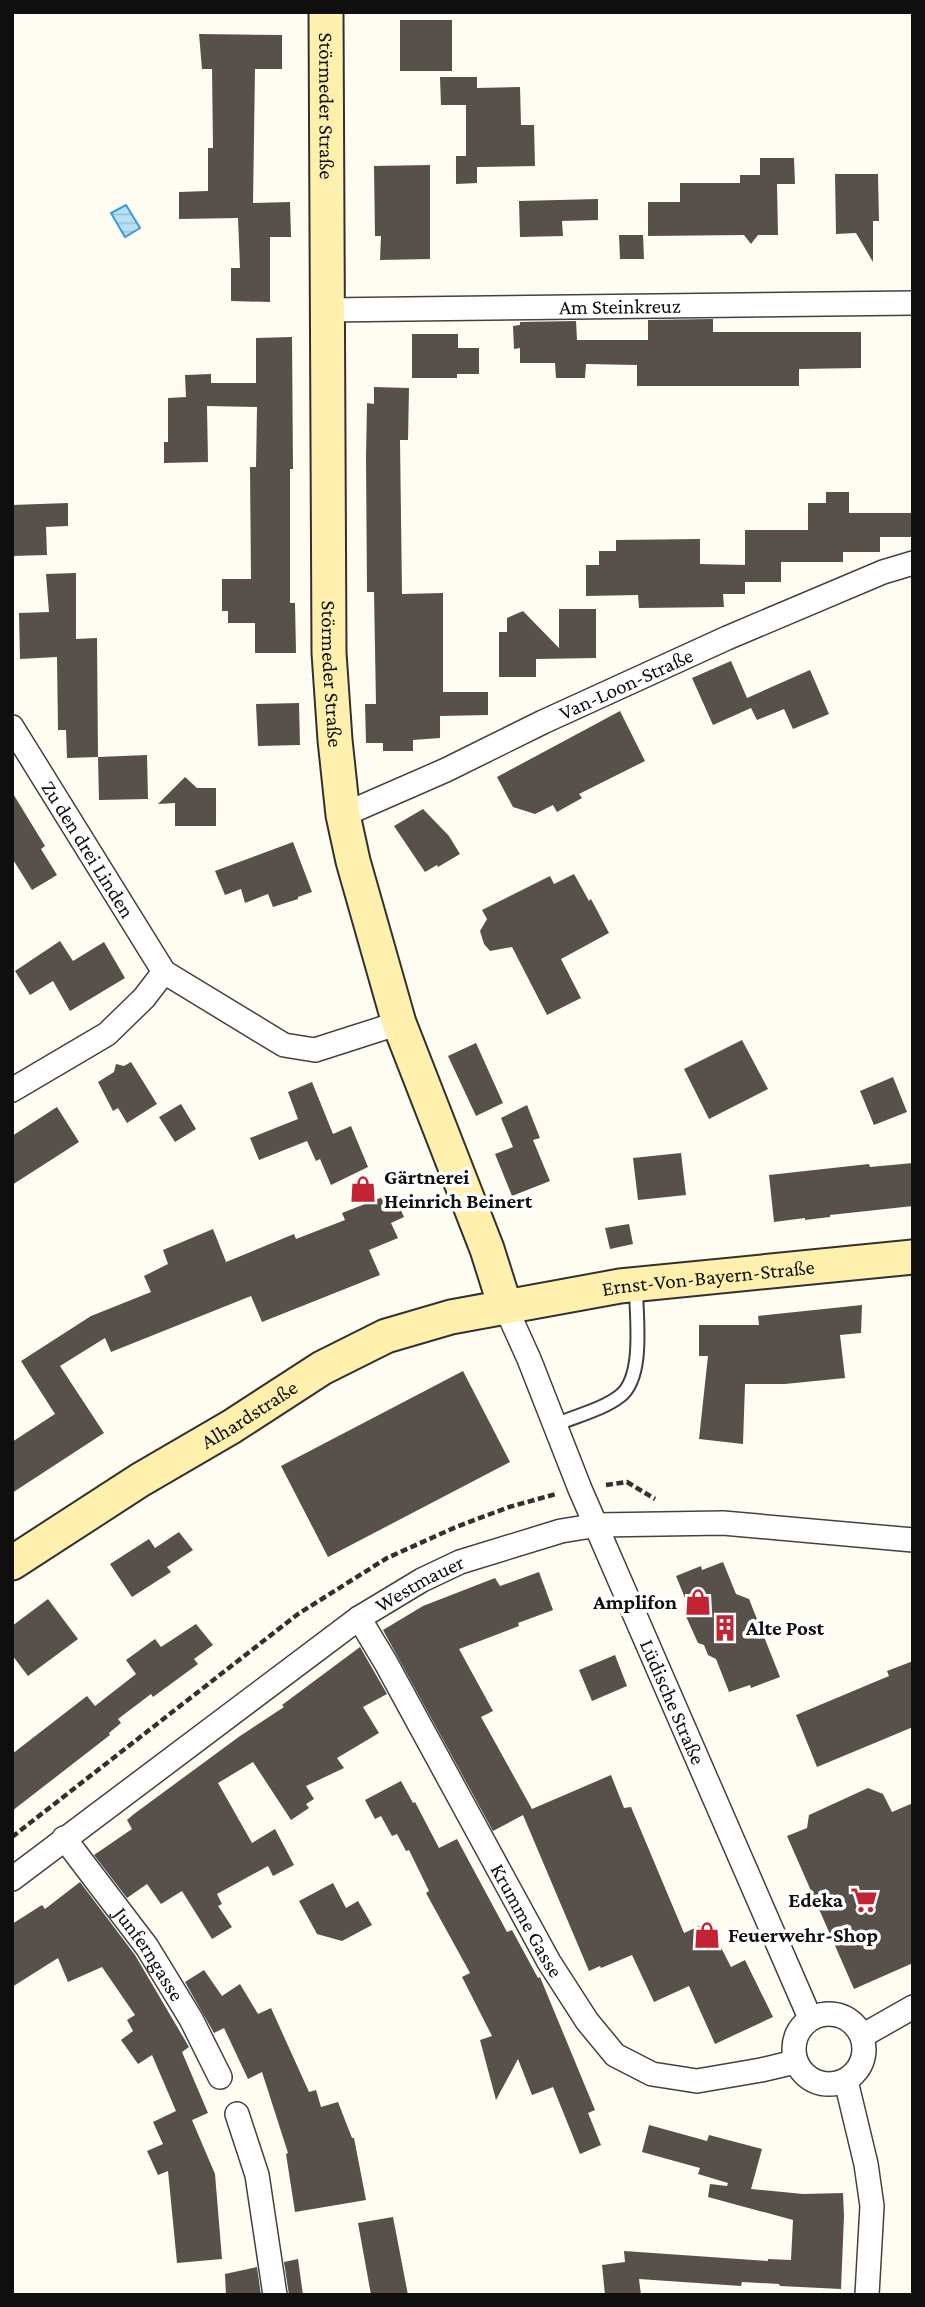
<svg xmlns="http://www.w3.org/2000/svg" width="925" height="2307" font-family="'Crimson Pro',serif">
	<defs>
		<pattern id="water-rules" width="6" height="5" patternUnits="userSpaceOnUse" patternTransform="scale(1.75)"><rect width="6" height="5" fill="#b6e2f7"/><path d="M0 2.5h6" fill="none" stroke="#9bc1d3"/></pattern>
	</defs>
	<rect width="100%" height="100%" fill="#fffcf2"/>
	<path fill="url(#water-rules)" stroke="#3b9ccf" stroke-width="2" d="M126,205L140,228L125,237L111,213Z"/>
	<path fill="#58504b" d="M400,20H452V71H400Z
		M199,34L282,35V69H255L253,203L290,202L291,237H270V302L231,301V268H240L238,218L179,219V192L208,191V148H213L212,69H202Z
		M440,77H477V88L520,87L521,125H534L535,166L477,167V183L456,184V156H466V105H441Z
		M760,158H794L795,184H777L778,235H758L751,244L744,235L648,236V202H680V183H740V175H760Z
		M430,165V259L380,260L381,236H375L374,166Z
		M835,174H878L879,221H873V262L856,233L836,234Z
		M598,199V220L562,221L563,236L520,237L519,201Z
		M619,235H643L644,259H620Z
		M713,319V332H861V368L799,369V386H637V365L586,364L585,378H556L555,363H520V348L514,349L513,326L520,325V322L576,321L577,340H648V320Z
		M412,334H458V348H479V374H457V378H412Z
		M292,337L293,469H290V603H295L296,653H255V623H228V611H222V579H251L250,467H256L257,407L207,406L208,462L164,463V442H168V398L186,397L185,375L211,374V383H256V338Z
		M374,387L409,388L408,440H400L402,594L443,593V692H488V715L440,716V738L413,740V751H383V743H366L365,704H376L374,592H367L366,457L367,403L374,404Z
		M826,492H849V513H913V537H880V552H843V562H781V582H745V594H723L724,607L639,608L638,595L586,596V565H599V551H616V540L700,539V564L745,565V530H808V503H826Z
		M68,503V526L46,527L47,555L12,556V505Z
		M76,573V639L97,638L98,757L147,755L148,799L99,800L98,757L67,758L66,730H58L57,657L20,659L19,613L49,612L46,574Z
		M559,609H596V658L536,659V677H499V632H507V618L523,611L559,648Z
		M731,661L747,698L810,670L829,714L793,729L784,709L757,720L751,708L713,725L692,678Z
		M299,703L300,745L258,746L256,704Z
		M620,711L645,761L579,794L582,798L557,812L553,805L535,814L513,807L497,777Z
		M185,777L197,788H216V826H175V803L158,804Z
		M12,792L45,846L41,849L57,875L32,890L12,858Z
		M423,809L449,836L460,854L438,867L437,865L425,872L394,826Z
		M293,842L312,892L298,897V899L273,907L268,894L245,903L241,889L225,895L215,871Z
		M574,874L589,901L591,899L609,933L561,959L581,998L547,1015L512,947L490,951L484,944L480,931L487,919L482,910L550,876L554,884Z
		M60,941L73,961L104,942L125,978L70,1011L53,981L30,995L15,971Z
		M742,1040L768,1089L709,1119L684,1069Z
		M476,1043L503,1103L476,1116L448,1056Z
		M131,1062L157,1104L127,1123L118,1108L113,1111L98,1082L114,1072L116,1064L124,1066Z
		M893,1077L907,1112L874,1125L860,1091Z
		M312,1082L333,1134L351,1126L368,1167L331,1185L320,1159L316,1161L307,1141L259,1160L250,1138L298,1119L288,1092Z
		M181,1104L196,1129L175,1142L159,1117Z
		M527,1105L540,1138L533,1140L550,1181L512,1196L495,1154L513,1147L501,1118Z
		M57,1107L79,1142L12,1185V1136Z
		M681,1153L686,1195L638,1200L633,1158Z
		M913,1163V1206L830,1215V1217L805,1220V1218L774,1222L769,1175L869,1164L870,1167Z
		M393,1193L404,1217L391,1223L398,1238L369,1250L380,1275L262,1322L251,1296L111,1352L105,1338L60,1366L104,1433L12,1493V1442L55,1414L21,1361L91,1316L151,1292L144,1276L168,1264L163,1250L213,1229L226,1262L294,1234L296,1239L345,1220L342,1213Z
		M629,1224L633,1244L610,1249L605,1228Z
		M862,1305L861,1333L840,1335L845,1378L785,1384H745L743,1444L699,1439L708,1356H699V1325H759L758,1316Z
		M463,1371L510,1462L328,1557L281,1466Z
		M179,1532L193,1550L167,1567L171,1572L132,1597L110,1564L149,1539L155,1548Z
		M723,1562L736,1594L749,1599L780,1677L751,1688L750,1685L729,1692L716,1659L708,1655L704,1645L698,1643L684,1612L687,1603L676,1576L701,1566L702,1570Z
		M539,1572L553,1610L518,1623L519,1626L459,1649L493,1711L481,1717L532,1809L611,1775L624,1808L631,1807L684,1933L708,1922L731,1967L745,1960L773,2017L715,2044L689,1986L654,2002L632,1955L601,1968L600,1966L589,1971L523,1815L493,1831L383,1630L423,1606L495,1578L500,1586Z
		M48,1599L78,1639L28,1676L12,1655V1626Z
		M196,1624L213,1645L194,1659L198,1664L153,1697L151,1694L118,1719L121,1723L109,1733L110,1735L12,1811V1754L87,1696L95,1706L136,1674L126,1660L155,1639L161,1647Z
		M360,1647L387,1694L363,1707L379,1733L337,1758L344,1768L306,1786L314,1799L306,1804L309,1808L291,1820L253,1762L218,1783L252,1843L275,1829L294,1865L273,1876L268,1866L217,1894L222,1904L218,1906L232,1927L212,1939L182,1891L161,1904L147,1884L127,1898L94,1855L132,1829L127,1820L134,1814L240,1736L284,1707L282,1705Z
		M615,1655L627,1686L592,1701L579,1670Z
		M913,1661V1727L817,1767L796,1715L889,1676L887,1671Z
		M401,1781L413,1803L415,1802L439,1848L457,1839L507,1932L512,1930L538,1978L540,1977L595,2110L588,2113L601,2145L580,2154L553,2087L532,2095L518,2059L496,2100L480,2040L492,2036L462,1977L470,1973L426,1893L429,1891L409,1850L406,1851L397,1834L392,1836L381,1816L375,1819L365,1800Z
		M868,1788L883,1794L892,1812L913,1803V1963L854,1989L787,1836L807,1828L809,1815Z
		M80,1882L135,1955L189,2047L182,2052L208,2113L192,2120L215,2174L222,2259L177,2263L168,2171L158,2175L147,2151L163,2144L153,2122L176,2111L152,2055L138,2064L121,2040L133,2031L127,2020L135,2015L102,1967L68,1982L58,1958L12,1987V1924L42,1905L45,1909Z
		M333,1883L346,1908L358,1901L372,1925L342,1941L317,1934L299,1901Z
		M204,1970L222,1996L240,1984L258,2014L271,2008L309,2092L316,2090L321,2107L338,2102L352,2138H354L366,2200L295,2212L286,2154L288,2153L262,2072L248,2079L224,2028L214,2033L185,1982Z
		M649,2125L707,2141L709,2135L762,2149L751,2189L803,2194L843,2193L844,2216L841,2289L780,2286L779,2284L742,2282L741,2286L639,2279L641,2295H605L602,2265L625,2262L624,2251L768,2261V2259L791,2260L793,2220L708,2197L710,2184L727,2186L728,2183L698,2174L700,2168L642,2152Z
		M393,2217L408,2295H371L358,2223Z
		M298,2259L303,2295H289L284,2262Z
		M257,2267L261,2295H226L225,2274Z"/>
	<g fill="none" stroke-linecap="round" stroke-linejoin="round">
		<defs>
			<path id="lane" d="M555,1425C575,1416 602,1410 620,1396C645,1377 636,1316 636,1287"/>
			<g id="street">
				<path id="s1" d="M326,310L913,303"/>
				<path id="s2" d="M12,727L164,972L284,1045L315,1050L399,1023"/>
				<path id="s3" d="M343,815L446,770L543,722L727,638L883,572L913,563"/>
				<path d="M12,1090L107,1034L144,998L164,972"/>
				<path id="s4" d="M505,1306L529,1359L580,1489L810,2018"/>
				<path id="s5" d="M359,1618L386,1663L549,1962L587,2021L615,2055L652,2074L697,2081L761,2070L795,2062"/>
				<path id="s6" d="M64,1838L147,1947L191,2019L220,2077"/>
				<path id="s7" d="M12,1879L359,1618L422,1580L460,1562L561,1531L598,1525L723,1523L913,1540"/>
				<circle cx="829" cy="2049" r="35"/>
				<path d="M862,2036L913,2007"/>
				<path d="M846,2081L866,2164L872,2206L867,2295"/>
				<path d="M237,2114L257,2175L275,2295"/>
			</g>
			<g id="secondary">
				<path id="s8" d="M326,12L329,653L335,740L343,815L353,861L399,1023L487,1249L505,1306"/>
				<path id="s9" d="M12,1563L140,1480L231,1427L322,1368L386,1336L451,1317L620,1286L913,1257"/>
			</g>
		</defs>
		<use href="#lane" stroke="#424242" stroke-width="16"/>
		<use href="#street" stroke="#424242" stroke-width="26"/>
		<use href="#secondary" stroke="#313131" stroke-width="37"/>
		<path stroke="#313131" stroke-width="4.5" stroke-dasharray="7 3.5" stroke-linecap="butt" d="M606,1485L627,1482L655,1499
			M12,1837L298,1614L387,1558L456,1527L509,1507L556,1494"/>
		<use href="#lane" stroke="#fff" stroke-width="12"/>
		<use href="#street" stroke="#fff" stroke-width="23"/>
		<use href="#secondary" stroke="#fff1ad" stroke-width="33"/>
	</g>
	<defs>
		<symbol id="shop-bare" viewBox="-9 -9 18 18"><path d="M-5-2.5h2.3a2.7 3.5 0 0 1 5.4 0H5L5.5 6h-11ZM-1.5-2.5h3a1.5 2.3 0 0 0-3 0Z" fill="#c22434" stroke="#fff" stroke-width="2.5" paint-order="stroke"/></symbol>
		<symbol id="building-bare" viewBox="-9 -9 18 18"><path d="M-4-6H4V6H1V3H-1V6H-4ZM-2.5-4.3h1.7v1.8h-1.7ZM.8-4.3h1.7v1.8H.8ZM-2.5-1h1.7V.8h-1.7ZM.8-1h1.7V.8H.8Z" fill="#c22434" stroke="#fff" stroke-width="2.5" paint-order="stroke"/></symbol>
		<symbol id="supermarket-bare" viewBox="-9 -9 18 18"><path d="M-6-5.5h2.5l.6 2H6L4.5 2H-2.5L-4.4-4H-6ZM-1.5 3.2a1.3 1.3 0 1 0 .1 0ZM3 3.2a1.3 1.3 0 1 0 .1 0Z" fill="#c22434" stroke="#fff" stroke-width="2.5" paint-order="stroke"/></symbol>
	</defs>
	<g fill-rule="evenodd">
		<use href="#shop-bare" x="344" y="1170" width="38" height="38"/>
		<use href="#shop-bare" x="679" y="1583" width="38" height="38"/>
		<use href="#building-bare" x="706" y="1609" width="38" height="38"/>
		<use href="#supermarket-bare" x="845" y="1881" width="38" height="38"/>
		<use href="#shop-bare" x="688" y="1916" width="38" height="38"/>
	</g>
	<g text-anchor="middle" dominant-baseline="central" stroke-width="7" stroke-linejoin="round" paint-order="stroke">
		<g font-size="21" fill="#0f0f0f" stroke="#fff">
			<text stroke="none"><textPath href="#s8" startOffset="94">Störmeder Straße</textPath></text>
			<text stroke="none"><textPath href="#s1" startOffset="294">Am Steinkreuz</textPath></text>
			<text stroke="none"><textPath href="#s8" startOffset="662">Störmeder Straße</textPath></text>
			<text stroke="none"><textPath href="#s3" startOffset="312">Van-Loon-Straße</textPath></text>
			<text stroke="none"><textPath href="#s2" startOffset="144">Zu den drei Linden</textPath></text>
			<text stroke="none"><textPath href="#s9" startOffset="766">Ernst-Von-Bayern-Straße</textPath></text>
			<text stroke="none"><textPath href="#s9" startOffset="280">Alhardstraße</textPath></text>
			<text stroke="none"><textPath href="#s7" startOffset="504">Westmauer</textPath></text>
			<text stroke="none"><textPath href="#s4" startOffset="430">Lüdische Straße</textPath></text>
			<text stroke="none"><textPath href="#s5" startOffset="346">Krumme Gasse</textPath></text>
			<text stroke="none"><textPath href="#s6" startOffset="144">Junferngasse</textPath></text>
		</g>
		<g font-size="21" font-weight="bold" fill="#0f0f0f" stroke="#fff" text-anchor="start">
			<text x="384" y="1177">Gärtnerei<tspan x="384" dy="24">Heinrich Beinert</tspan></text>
			<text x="677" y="1602" text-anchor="end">Amplifon</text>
			<text x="746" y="1628">Alte Post</text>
			<text x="843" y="1900" text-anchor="end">Edeka</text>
			<text x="728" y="1935">Feuerwehr-Shop</text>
		</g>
	</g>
	<rect width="925" height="2307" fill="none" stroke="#0f0f0f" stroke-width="28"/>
</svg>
